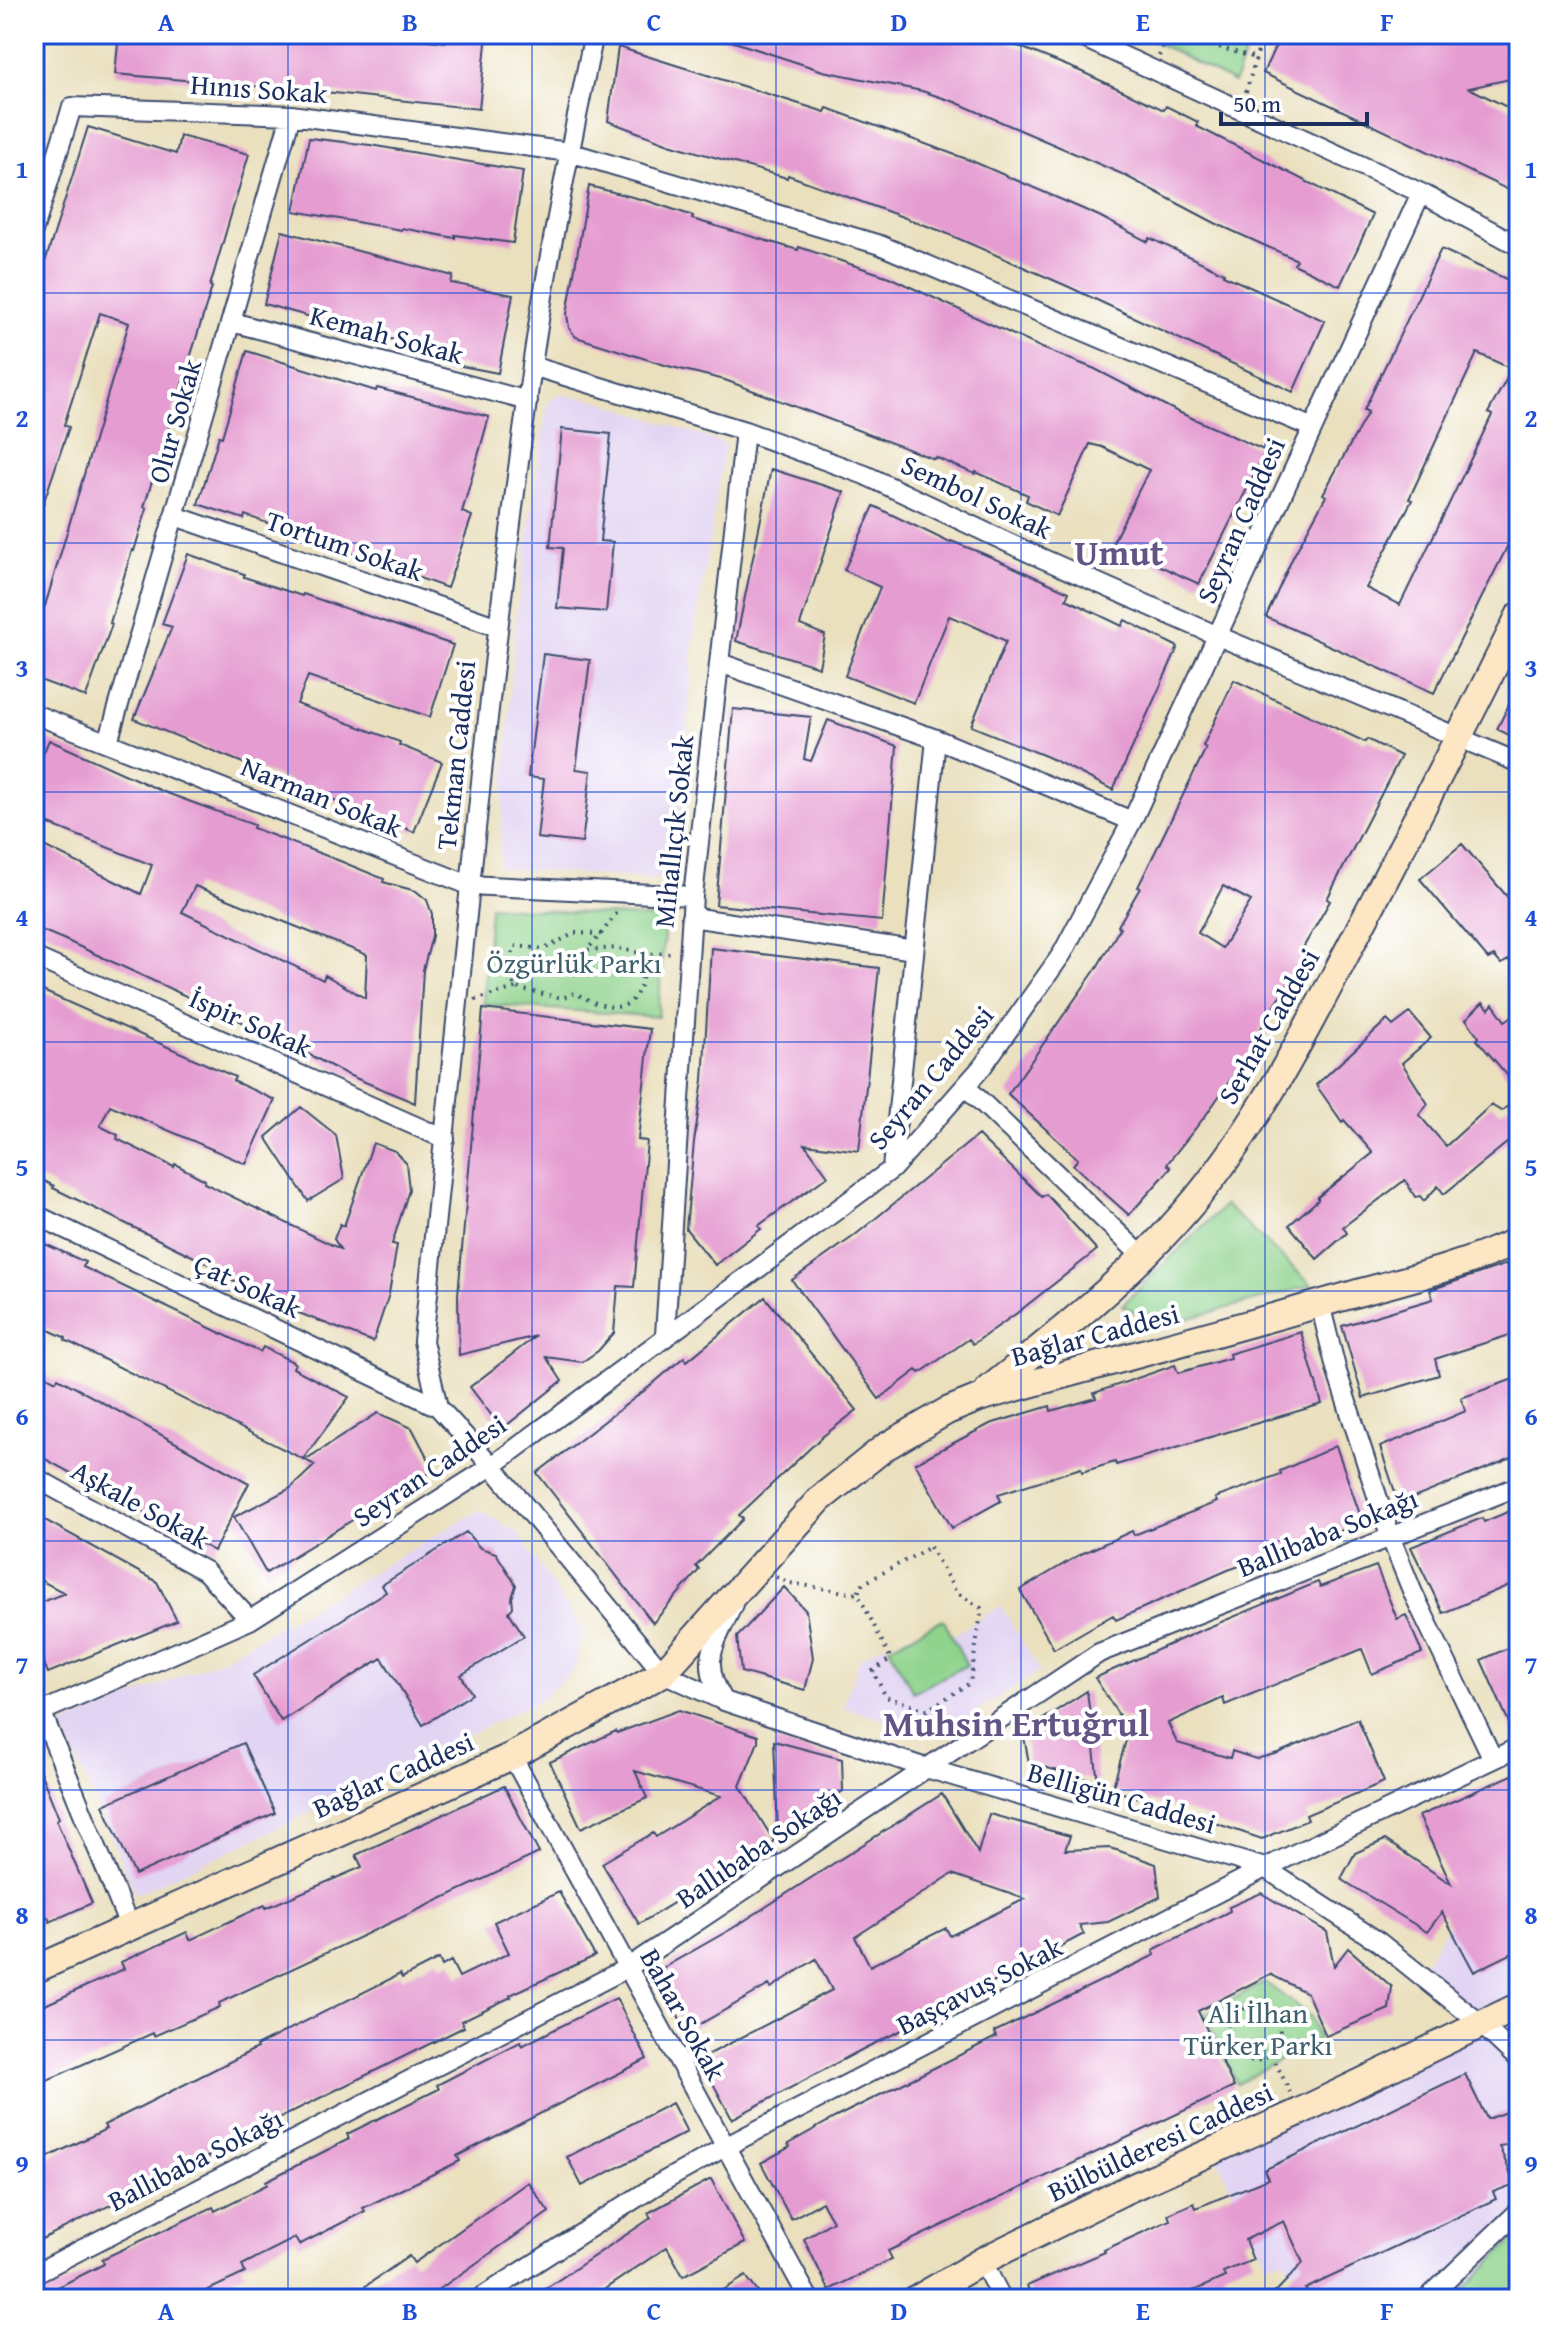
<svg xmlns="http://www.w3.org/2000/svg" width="1553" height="2333" font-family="'Gentium Book Plus',serif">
	<rect width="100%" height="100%" fill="#fff"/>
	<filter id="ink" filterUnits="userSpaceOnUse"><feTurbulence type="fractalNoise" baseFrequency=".0125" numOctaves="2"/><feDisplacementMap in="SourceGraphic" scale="16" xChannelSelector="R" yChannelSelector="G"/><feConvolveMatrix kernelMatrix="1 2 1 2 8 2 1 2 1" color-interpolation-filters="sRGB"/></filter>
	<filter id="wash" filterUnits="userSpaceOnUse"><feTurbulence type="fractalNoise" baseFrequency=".006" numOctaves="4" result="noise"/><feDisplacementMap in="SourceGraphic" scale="32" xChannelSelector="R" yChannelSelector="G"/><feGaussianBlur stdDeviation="1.8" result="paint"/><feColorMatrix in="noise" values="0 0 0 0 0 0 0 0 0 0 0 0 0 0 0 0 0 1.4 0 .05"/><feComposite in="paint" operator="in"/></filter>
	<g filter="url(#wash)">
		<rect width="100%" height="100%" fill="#eae0be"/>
		<path fill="#e2d4f3" d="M560,395L593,399L725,444L694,635L677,881L499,868L515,623L548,402Z
			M480,1510L518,1533L583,1631L575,1669L543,1698L359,1790L136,1894L62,1726L222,1659Z
			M1001,1606L1040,1671L936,1737L843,1707L860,1658L884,1644L900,1668Z
			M1519,1868V2299H1323L1281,2259L1267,2263L1213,2150L1480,2024L1417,1973L1455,1916Z"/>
		<path fill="#8fd38d" stroke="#558176" stroke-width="2" d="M1140,34H1252L1234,83Z
			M490,906L665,919L658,1017L483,1004Z
			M1225,1205L1312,1285L1160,1326L1122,1305Z
			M943,1619L967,1665L913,1692L889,1647Z
			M1265,1982L1310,2016L1318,2039L1237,2084L1204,2014Z
			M1519,2234V2299H1460L1457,2296Z"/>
		<g id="blocks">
			<path fill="#e59cd1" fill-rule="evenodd" d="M119,34H373L445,42V34H487L479,109L334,93L115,74Z
				M720,34H980L991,39L993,36L1080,71L1164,110L1166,106L1198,122L1196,126L1373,215L1340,286L1294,264L1297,260L1215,223L1122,174L955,102L922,91L823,71L719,37Z
				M1281,34H1519V77L1469,88L1519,113V195L1263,73Z
				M618,47L825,112L827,108L972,161L1099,216L1148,242L1150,238L1224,273L1223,275L1325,321L1293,392L1067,286L941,231L788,175L787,178L669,144L608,121Z
				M88,127L176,154L180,136L249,154L210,286L212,287L144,507L147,508L134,551L132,550L110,623L112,624L86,697L34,678V601L45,606L129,323L100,313L64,425L69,427L38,519L34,518V297Z
				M309,138L370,145L523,171L513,243L455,235V238L402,228L401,230L294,211Z
				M589,186L648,201L693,216L692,219L798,250L799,247L889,277L1042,348L1095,369L1176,411L1266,451L1199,584L1112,544L1149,470L1102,447L1090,444L1057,516L1026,501L1028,495L976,472L975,474L935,457L934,459L725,380L668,366L576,337L569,328L567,314Z
				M282,231L453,276L451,283L513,295L498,373L451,364L452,356L264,304Z
				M1441,249L1519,285V523L1434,693L1266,617L1293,557L1326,496L1323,494L1368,412L1364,410ZM1477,353L1512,369L1488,413L1492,415L1400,605L1366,588L1412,500L1409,499Z
				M247,351L376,391L377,388L489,417L462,512L472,516L447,588L245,515L244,519L198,504L219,436L222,437Z
				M562,429L611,434L600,541L613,542L606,612L557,608L563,548L550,547Z
				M771,469L844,492L800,625L825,635L819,667L736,641Z
				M874,506L950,543L951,541L984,554L1069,592L1066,599L1122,626L1125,620L1178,647L1113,790L1048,757L971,726L1006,641L967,623L949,616L914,703L845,676L880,587L844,570Z
				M188,554L244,574V577L302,596L303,594L453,645L430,717L308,676L297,704L400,742L399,745L442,762L414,832L134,719L172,627L162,624Z
				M543,654L590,660L576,769L591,771L582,843L537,838L544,779L528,777Z
				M1234,680L1365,742L1367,739L1401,756L1327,899L1330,901L1300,953L1306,956L1255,1038L1258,1040L1206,1115L1167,1164L1171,1168L1129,1215L1073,1165L1078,1159L1008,1094L1096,969L1120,928L1118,926L1140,888L1138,887L1206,748L1203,746ZM1223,886L1251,901L1222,948L1198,933Z
				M1519,684V740L1497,729Z
				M733,709L811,717L804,759L811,761L828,720L897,746L882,921L716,905Z
				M49,740L164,792L254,825L253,828L340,861L384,879L383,882L416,891L427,900L432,914V936L423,970L415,1103L346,1074L285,1042L63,939L34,927V841L141,894L152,865L34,818V775ZM195,886L367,955L365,998L325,975L323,980L182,912Z
				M1462,844L1510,900L1519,892V954L1501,964L1494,956L1488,959L1420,879Z
				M711,948L879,968L859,1151L805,1144L828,1176L758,1226L761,1229L715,1265L686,1229L694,1142L703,1080Z
				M34,987L235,1077L233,1081L275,1100L246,1164L110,1105L100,1126L118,1135L117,1139L174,1167L175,1164L205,1180L204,1183L340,1249L334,1239L340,1224L344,1226L373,1143L395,1151L406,1163L409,1190L392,1244L397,1245L389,1294L373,1342L299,1313L225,1276L227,1273L53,1188L54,1186L34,1176Z
				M1483,1002L1489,1009L1493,1004L1505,1021L1519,1012V1089L1477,1040L1479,1037L1466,1019Z
				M483,1009L650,1029L638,1140L647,1141L634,1287L618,1286L614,1333L598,1351L582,1362L546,1357L562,1381L502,1429L470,1387L536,1336L459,1355L458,1295Z
				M1410,1013L1431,1038L1402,1063L1428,1104L1419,1115L1446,1146L1491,1105L1501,1111L1519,1098V1133L1444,1194L1438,1186L1424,1201L1420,1196L1415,1197L1405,1180L1343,1227L1347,1233L1317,1259L1289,1225L1318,1200V1197L1373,1153L1344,1120L1342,1122L1316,1085L1387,1020L1393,1026Z
				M301,1107L336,1135L344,1179L308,1201L266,1137Z
				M978,1135L1042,1197L1046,1194L1097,1250L1017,1313L973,1344L969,1339L920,1373L917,1370L879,1399L792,1280L854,1236Z
				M34,1239L85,1262L83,1267L260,1352L263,1347L295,1363L293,1368L349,1397L303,1459L65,1340L66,1338L34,1323Z
				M1519,1260V1332L1435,1359L1439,1375L1363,1398L1342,1326L1433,1299L1430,1290Z
				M765,1297L857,1410L822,1437L739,1515L743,1519L696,1566L699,1570L653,1623L537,1473L649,1387L684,1357L687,1361Z
				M1301,1332L1322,1404L1116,1465L1115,1462L1082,1472L1081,1468L998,1494L1001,1501L952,1528L915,1463L990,1424L1050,1406L1051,1411L1096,1398L1094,1393L1175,1365L1178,1373L1230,1358L1229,1354Z
				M34,1369L56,1381L58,1378L249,1483L214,1551L34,1453Z
				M1519,1377V1455L1399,1504L1380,1447L1466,1411L1461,1398Z
				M378,1413L412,1428L434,1470L266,1573L234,1517L291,1488L315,1465L305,1460Z
				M1336,1446L1363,1523L1228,1570L1116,1620L1113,1615L1054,1649L1020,1590L1081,1554L1132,1531L1134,1535L1217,1502L1215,1498L1281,1474L1280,1471Z
				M1519,1507V1581L1443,1613L1411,1547L1482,1518L1484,1522Z
				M34,1514L157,1582L177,1621L48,1673L34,1638V1605L65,1593L34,1577Z
				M466,1532L480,1548L496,1553L516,1585L512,1598L513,1607L509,1612L524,1636L461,1675L472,1694L423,1725L382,1658L281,1721L253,1675L386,1592L382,1585Z
				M1376,1566L1397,1619L1406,1615L1422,1653L1372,1674L1362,1649L1225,1705L1223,1698L1168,1723L1177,1743L1230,1758L1232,1751L1256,1759L1278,1753L1358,1719L1384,1782L1306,1815L1308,1820L1262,1839L1209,1821L1210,1818L1112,1790L1132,1719L1120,1717L1095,1678L1197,1632L1318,1582L1320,1587Z
				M784,1587L806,1611L813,1658L805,1690L741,1672L737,1637Z
				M1519,1643V1735L1515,1736L1481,1660Z
				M1087,1691L1098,1782L1029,1763L1023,1732Z
				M679,1710L758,1736V1742L740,1786L774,1841L639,1924L602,1863L653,1833L656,1837L721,1796L635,1771L647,1798L581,1828L550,1762L616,1731L617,1733Z
				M774,1741L842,1759L843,1791L778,1832Z
				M243,1743L275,1813L135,1875L103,1805Z
				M34,1757L59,1818L56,1820L92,1903L50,1922L48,1917L34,1923Z
				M1519,1772V1950L1474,1972L1442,1912L1427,1932L1341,1879L1355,1853L1385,1840L1451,1884L1419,1816Z
				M504,1786L539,1853L219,2003L220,2007L154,2036L153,2033L34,2086V2010L124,1969L121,1962L187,1932L190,1940L265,1905L266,1908L362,1867L356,1855Z
				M942,1794L978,1853L989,1814L1070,1836L1065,1850L1111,1848L1156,1864L1160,1897L1108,1922L1079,1925L1084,1934L977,1990L978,1993L863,2049L732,2119L700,2059L832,1990L816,1959L771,1988L769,1985L686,2032L656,1972L733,1928ZM952,1874L1025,1899L950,1936L946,1928L870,1966L855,1937Z
				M559,1892L595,1956L510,1995L511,1997L461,2021L464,2027L273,2121L274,2124L34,2243V2164L106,2129L104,2125L257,2048L256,2046L400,1974L402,1978L439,1959L442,1966L451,1961L459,1977L509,1953L494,1922Z
				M1261,1893L1327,1932L1334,1966L1348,1948L1392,1987L1389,2009L1326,2036L1307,1993L1270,1974L1198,2011L1234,2087L888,2251L892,2259L829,2290L804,2239L833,2221L822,2202L791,2219L761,2163L790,2147L788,2144L836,2117L996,2037L994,2032L1155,1955L1153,1950L1230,1911L1229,1907Z
				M616,1998L647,2059L457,2156L460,2161L363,2208L365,2211L299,2245L295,2238L242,2265L245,2273L189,2299H34L104,2264L102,2259L213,2207L215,2211L268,2184L266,2181L349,2139L347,2134L439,2089L437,2085L520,2042L522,2046Z
				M1465,2074L1487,2119L1506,2112L1519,2120V2143L1499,2146L1515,2184L1493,2192L1496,2199L1305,2289L1316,2299H1269L1303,2263L1284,2221L1245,2240L1253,2260L1223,2272L1225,2277L1175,2299H1033L1027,2286L1105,2252L1104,2250L1170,2220L1168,2214L1194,2203L1196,2208L1268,2179L1264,2170Z
				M672,2103L687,2132L582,2186L567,2157Z
				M711,2179L745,2243L683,2276L667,2247L590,2299H530L651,2218L648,2213Z
				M528,2182L549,2212L434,2293L439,2299H347L409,2256L414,2263Z
				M746,2276L763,2299H709Z"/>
		</g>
	</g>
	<g filter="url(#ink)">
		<use href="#blocks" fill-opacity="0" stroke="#3a4a6c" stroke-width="2"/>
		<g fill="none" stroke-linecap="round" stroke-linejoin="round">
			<defs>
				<path id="street" d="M594,34C571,144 548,255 532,366C486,690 458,1016 423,1341L438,1407L492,1466L663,1673L724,1701L926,1768L1265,1868L1379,1942L1481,2024L1519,2060
					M1075,34L1421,193L1519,246
					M34,229L72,107L291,115L569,152L880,245L1313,428
					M232,322L528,401
					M532,366L745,431L865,475L1030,553L1218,636L1519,763
					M175,516L498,627
					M720,663L936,739L1132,821
					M34,714L469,885L693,896
					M108,742L291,115
					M691,917L914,950
					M34,957L445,1139
					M965,1086L1144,1258
					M892,1169L936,739
					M34,1214L438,1407
					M1320,1304L1337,1372L1390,1536L1413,1593L1493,1759
					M665,1335L693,896L745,431
					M34,1477L205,1571L250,1620
					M724,1701C698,1660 716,1644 733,1604
					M42,1713L129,1926
					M34,1715L250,1620L492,1466L892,1169L982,1067L1062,954L1132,821L1421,193
					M512,1756L809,2299
					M982,2261L1002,2299
					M34,2274L627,1968L1099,1653L1519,1486
					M479,2299L655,2186L725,2147L1265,1868L1519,1747
					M1427,2299L1519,2211"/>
				<path id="secondary" d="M988,1390C1058,1334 1127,1279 1185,1212C1256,1130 1304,1034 1354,939C1410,832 1466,725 1519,616
					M34,1970L512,1756L663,1673L820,1499L885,1447L947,1411L979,1398C1097,1365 1216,1334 1333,1300C1395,1282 1461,1268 1519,1240
					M917,2299L982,2261L1122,2192L1299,2112L1519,2006"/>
			</defs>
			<use href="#street" stroke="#3a4a6c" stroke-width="22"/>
			<use href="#secondary" stroke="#3a4a6c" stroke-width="30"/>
			<path stroke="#3a4a6c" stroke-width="4" stroke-dasharray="2 6" stroke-linecap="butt" d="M1173,34L1256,58
				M1159,56L1169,34
				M1246,92L1263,34
				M601,934L619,910
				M645,954L618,948L587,950L601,934L575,933L544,949L515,946C508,962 510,972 515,988L562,998L575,993C624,1020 642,1008 645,954L671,953
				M512,975L542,951
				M475,1000L515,988L533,970C557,973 571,969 587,950
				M930,1547L956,1592L981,1608V1614L970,1683L927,1710L886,1697L873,1671L890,1659L889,1655L858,1594L861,1585Z
				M776,1577L790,1583L857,1594
				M1226 2034a27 27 0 1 1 54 0a27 27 0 1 1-54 0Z
				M1272,2055L1290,2092
				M1514,2299L1519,2289"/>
			<use href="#street" stroke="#fff" stroke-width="18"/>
			<use href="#secondary" stroke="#fce6c4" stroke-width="26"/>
		</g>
	</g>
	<path fill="none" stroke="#1d4ed8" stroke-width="2" stroke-opacity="0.55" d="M288,34V2299M532,34V2299M776,34V2299M1021,34V2299M1265,34V2299M34,293H1519M34,543H1519M34,792H1519M34,1042H1519M34,1291H1519M34,1541H1519M34,1790H1519M34,2040H1519"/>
	<g text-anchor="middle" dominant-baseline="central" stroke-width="8" stroke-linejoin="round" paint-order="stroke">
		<g font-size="28" fill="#1b2f5e" stroke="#fff">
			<text transform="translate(259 88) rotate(4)">Hınıs Sokak</text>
			<text transform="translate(387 334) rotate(15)">Kemah Sokak</text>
			<text transform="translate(174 421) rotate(-74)">Olur Sokak</text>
			<text transform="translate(977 496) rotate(25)">Sembol Sokak</text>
			<text transform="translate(1240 520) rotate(-66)">Seyran Caddesi</text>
			<text transform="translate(345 545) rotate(19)">Tortum Sokak</text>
			<text transform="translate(455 755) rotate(-84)">Tekman Caddesi</text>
			<text transform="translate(322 796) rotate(22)">Narman Sokak</text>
			<text transform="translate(673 831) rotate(-84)">Mihallıçık Sokak</text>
			<text transform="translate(251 1022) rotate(24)">İspir Sokak</text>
			<text transform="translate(1268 1026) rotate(-60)">Serhat Caddesi</text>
			<text transform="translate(930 1077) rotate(-50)">Seyran Caddesi</text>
			<text transform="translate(248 1285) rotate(25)">Çat Sokak</text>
			<text transform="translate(1095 1334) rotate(-15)">Bağlar Caddesi</text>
			<text transform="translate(429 1470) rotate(-34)">Seyran Caddesi</text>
			<text transform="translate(141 1504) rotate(29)">Aşkale Sokak</text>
			<text transform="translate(1327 1532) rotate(-22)">Ballıbaba Sokağı</text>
			<text transform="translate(393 1774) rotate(-24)">Bağlar Caddesi</text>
			<text transform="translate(1122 1797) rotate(16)">Belligün Caddesi</text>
			<text transform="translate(758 1847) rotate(-34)">Ballıbaba Sokağı</text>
			<text transform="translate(979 1985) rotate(-27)">Başçavuş Sokak</text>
			<text transform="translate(684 2014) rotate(61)">Bahar Sokak</text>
			<text transform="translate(1160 2141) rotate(-25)">Bülbülderesi Caddesi</text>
			<text transform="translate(195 2159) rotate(-27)">Ballıbaba Sokağı</text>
		</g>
		<g font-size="28" fill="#3e606c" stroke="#fff">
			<text x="574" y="962">Özgürlük Parkı</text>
			<text x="1258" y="2012">Ali İlhan<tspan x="1258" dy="32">Türker Parkı</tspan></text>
		</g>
		<g font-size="36" font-weight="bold" fill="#625586" stroke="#fff">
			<text x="1119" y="551">Umut</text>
			<text x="1016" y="1722">Muhsin Ertuğrul</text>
		</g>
	</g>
	<rect width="1553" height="2333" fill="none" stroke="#fff" stroke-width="88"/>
	<path d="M1221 112v12h146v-12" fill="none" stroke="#1b2f5e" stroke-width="4"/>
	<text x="1233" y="112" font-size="24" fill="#1b2f5e" stroke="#ffffff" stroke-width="6" paint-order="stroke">50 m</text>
	<rect x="44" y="44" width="1465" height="2245" fill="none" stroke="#1d4ed8" stroke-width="3"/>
	<g font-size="26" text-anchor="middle" font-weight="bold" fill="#1d4ed8">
		<text x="166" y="31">A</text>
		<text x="410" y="31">B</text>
		<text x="654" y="31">C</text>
		<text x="899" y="31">D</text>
		<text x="1143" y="31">E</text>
		<text x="1387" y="31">F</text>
		<text x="22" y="178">1</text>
		<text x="1531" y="178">1</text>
		<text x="22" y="427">2</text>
		<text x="1531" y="427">2</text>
		<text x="22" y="677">3</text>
		<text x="1531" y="677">3</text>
		<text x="22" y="926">4</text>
		<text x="1531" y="926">4</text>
		<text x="22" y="1176">5</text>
		<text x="1531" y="1176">5</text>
		<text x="22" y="1425">6</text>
		<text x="1531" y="1425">6</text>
		<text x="22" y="1674">7</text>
		<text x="1531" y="1674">7</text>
		<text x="22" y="1924">8</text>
		<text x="1531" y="1924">8</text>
		<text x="22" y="2173">9</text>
		<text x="1531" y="2173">9</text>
		<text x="166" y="2320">A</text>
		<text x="410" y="2320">B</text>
		<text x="654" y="2320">C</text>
		<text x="899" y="2320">D</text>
		<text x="1143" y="2320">E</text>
		<text x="1387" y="2320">F</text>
	</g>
</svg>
